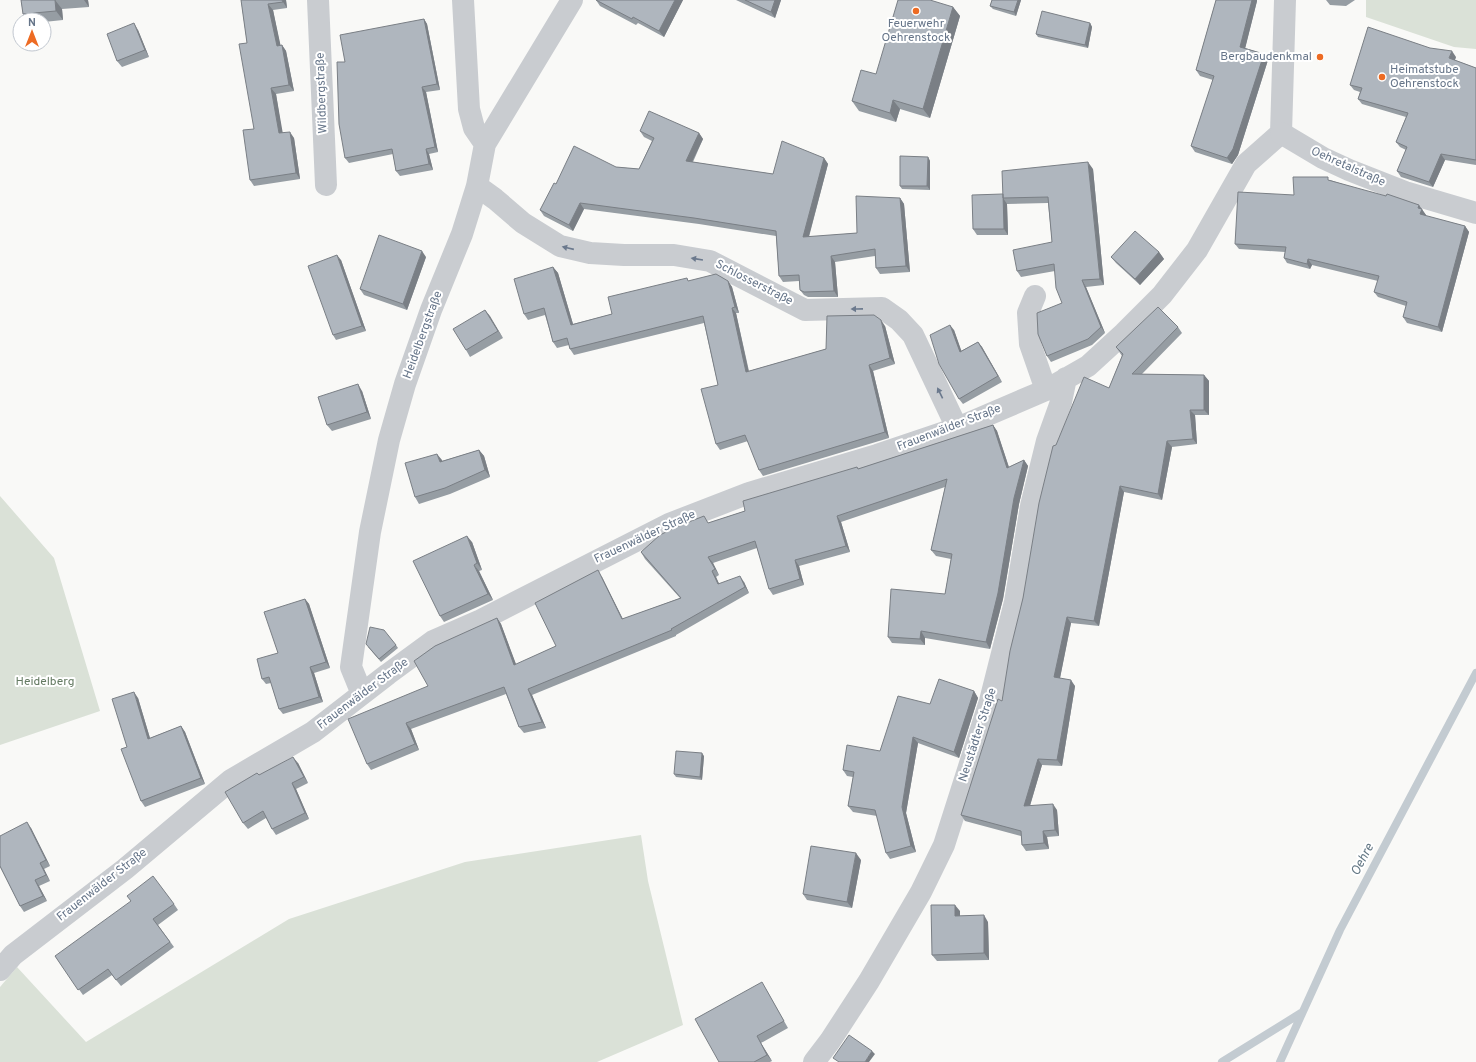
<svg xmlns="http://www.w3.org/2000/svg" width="1476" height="1062" font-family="Overpass,sans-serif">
	<rect width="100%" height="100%" fill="#f9f9f7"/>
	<path fill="#dae1d7" d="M1366,0H1476V49L1454,47L1366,17Z
		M0,496L54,558L100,711L0,745Z
		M641,835L648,881L683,1025L597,1062H0V987L17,967L86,1042L289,919L465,862Z"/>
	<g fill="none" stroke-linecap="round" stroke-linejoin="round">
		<path stroke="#c3cbd1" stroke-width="8" d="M1222,1062L1301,1013
			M1280,1062L1340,930L1476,673"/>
		<path stroke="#c9ccd0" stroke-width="22" d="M318,0L326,185
			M463,0L469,109L474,128L485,144
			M477,186L495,199L523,223L560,246L590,253L624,255H674L710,261L805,310L882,308L899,320L913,335L957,428
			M1035,296L1028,313L1030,344L1046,390
			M362,694L351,667L370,532L389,440L405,384L431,310L462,234L477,186L485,144L572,0
			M0,970L13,955L125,869L231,780L313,732L388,674L433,641L481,620L669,524L749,493L877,455L957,428L1046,390L1088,366L1124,333L1162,295L1197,250L1246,164L1281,133L1285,0
			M814,1062L830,1041L869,981L921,892L944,845L990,701L1015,602L1031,506L1047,441L1061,402L1066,378"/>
		<path stroke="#c9ccd0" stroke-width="22" d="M1281,133L1323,158L1349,170L1405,192L1476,213"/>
	</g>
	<path fill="#969da3" d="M21,0H88L89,7L62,9L63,20L44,22V20H27L23,14Z
		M241,0H286L287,8L273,10L280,45H282L286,51L294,91L276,94L282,133L294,138L300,179L254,186L250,180L254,129L247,43Z
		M596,0H683L664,37L638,23L636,25L600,6Z
		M736,0H781L775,18Z
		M992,0H1021L1016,16L993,9L990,6Z
		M1216,0H1257V1L1245,48L1264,54L1268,60L1238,155L1232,164L1195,152L1191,146L1213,80L1200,76L1196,70Z
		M1326,0H1355L1346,6L1330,5Z
		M953,7L960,16L930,118L900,109L896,122L859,111L852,101L876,74Z
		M424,19L427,24L440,90L426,92L438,152L429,154L433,170L400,176L396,171L393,154L349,163L345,158V62Z
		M1090,23L1092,27L1088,48L1038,37L1036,34Z
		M138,30L149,57L122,67L117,61Z
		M1456,57L1455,60L1476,68V165L1445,160L1433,187L1401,177L1397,171L1406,150L1400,147L1396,142L1406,117L1362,104L1358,99L1360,92L1354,90L1350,85Z
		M640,131L699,133L703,139L693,162L773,174L824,158L828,164L809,237L857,233L900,198L904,204L910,272L880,274L876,268L875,256L835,262L838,297H808L804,295L800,290L799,281L783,282L779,276L776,236L699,224L584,209L573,231L544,216L540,210L556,184L616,167L639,169L652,141L644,137Z
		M928,157L930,161V190L902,189L900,186Z
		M1093,169L1104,285L1086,287L1105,333L1092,345L1051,362L1047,356L1062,303L1055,271L1021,277L1017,271L1052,242L1048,203L1007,204L1008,235H977L973,229L1003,194Z
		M1330,180L1423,210V211L1426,215L1425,216L1465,226L1469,232L1442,332L1407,323L1403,317L1406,306L1378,297L1374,292L1378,281L1312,265L1310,269L1287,263L1284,258L1285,252L1239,249L1235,244L1294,195Z
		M1159,252L1164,259L1140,285L1116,263L1111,257Z
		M426,257L407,310L364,295L360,289Z
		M341,260L366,331L336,340L333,335Z
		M553,267L558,273L573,324L612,314L689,281H728L732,287L739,313H736L749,371L826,349L885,326L895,364L873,371L889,438L763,476L759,470L748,441L720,450L716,444L718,385L704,323L574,355L570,349L569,345L557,348L553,342L545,315L528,320L524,314Z
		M485,310L503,338L470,357L466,350Z
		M1178,327L1182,333L1142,374L1204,375L1209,381V415H1195L1197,444L1172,447L1162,500L1124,492L1099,626L1071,623L1060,678L1075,686L1062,766L1042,765L1030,806L1057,810L1059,836L1047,837L1049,849L1026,851L1022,845L1021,836L965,821L961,815L1002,701L1023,598L1056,445L1109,388L1122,356L1116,347Z
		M954,330L961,351L978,342L982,347L1002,382L963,404L959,399Z
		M362,391L371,419L332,431L327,425Z
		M993,425L997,431L1009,467L1024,460L1028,466L1019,504L1003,599L990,649L925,638V645L892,643L888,637L945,594L951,559L936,556L931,550L945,487L841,522L850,552L799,566L804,585L773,595L769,589L757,548L713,563L719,575L716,577L719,584L744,582L749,593L676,635V636L532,695L546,728L524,733L519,727L506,694L411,729L419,750L371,770L367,764L428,686L497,618L501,624L516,665L556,646L602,577L623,619L680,598L645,559L641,552L708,523L745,511L857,467L858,469Z
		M479,450L484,456L490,477L450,494L419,504L415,497L442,461Z
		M472,542L482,570L479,571L493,600L444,622L440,616Z
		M305,599L309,604L330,668L314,673L323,702L283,714L279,709L271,683L266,684L262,679L278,653Z
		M396,645L398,648L381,662L368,647Z
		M974,691L978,698L959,758L918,743L906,813L916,852L890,859L886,853L877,816L853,812L848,806L853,777L847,776L843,770L880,751L930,704Z
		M138,698L150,738L181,726L185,732L205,784L145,807L141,801L127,747Z
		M704,756L702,780L676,777L674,774Z
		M298,763L308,783L296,789L309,819L276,835L272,829L266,818L248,829L243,823L259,775Z
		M31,828L50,866L44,869L50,881L39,886L47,901L24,912L20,906L0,867V836Z
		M861,860L852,908L807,900L803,894Z
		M174,904L178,910L158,925L174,947L121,986L112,975L83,995L55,956Z
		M960,911V916L988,922L989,960L937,961L932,955Z
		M766,989L788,1028L761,1043L772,1061L770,1062H719Z"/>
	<path fill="#7a7f85" d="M55,0L62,9L63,20L56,11Z
		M84,0H88L89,7Z
		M282,0H286L287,8L283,2Z
		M675,0H683L664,37L659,31Z
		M775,0H781L775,18L771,12Z
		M1018,0H1021L1016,16L1014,12Z
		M1252,0H1257V1L1244,53L1240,47Z
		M268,4L273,10L282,52L277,46Z
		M953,7L960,16L930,118L923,109Z
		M424,19L427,24L440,90L437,84Z
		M134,23L138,30L149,57L145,50Z
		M1090,23L1092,27L1088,48L1085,45Z
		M282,45L286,51L294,91L289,85Z
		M1452,51L1456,57L1453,64L1449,58Z
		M1264,54L1268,60L1238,155L1232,164L1227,158Z
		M422,87L426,92L438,152L435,147Z
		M271,88L276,94L284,140L279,133Z
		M893,100L900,109L896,122L890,113Z
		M290,132L294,138L300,179L296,173Z
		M699,133L703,139L690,166L686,161Z
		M426,149L429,154L433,170L429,164Z
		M1441,154L1445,160L1433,187L1429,182Z
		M928,157L930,161V190L927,186Z
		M824,158L828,164L807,243L803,237Z
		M1088,162L1093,169L1104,285L1100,279Z
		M900,198L904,204L910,272L906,266Z
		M1003,198L1007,204L1008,235L1004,229Z
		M580,203L584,209L573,231L569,225Z
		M1419,205L1426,215L1424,220L1420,214L1418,208Z
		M1465,226L1469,232L1442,332L1438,327Z
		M422,251L426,257L407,310L403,304Z
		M1159,252L1164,259L1140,285L1135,279Z
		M337,255L341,260L366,331L362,326Z
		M831,256L835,262L838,297L834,291Z
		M1308,259L1312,265L1310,269L1307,264Z
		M553,267L558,273L575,331L571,325Z
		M1082,280L1086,287L1105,333L1101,327Z
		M728,281L732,287L739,313L735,307Z
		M732,308L736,313L750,378L746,372Z
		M485,310L490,316L503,338L498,331Z
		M881,320L885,326L895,364L890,358Z
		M950,325L954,330L964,358L960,352Z
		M978,342L982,347L1002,382L998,376Z
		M869,365L873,371L889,438L885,432Z
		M1204,375L1209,381V415L1204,410Z
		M358,384L362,391L371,419L367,412Z
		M1190,410L1195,415L1197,444L1193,439Z
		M993,425L997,431L1011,474L1007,468Z
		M1167,441L1172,447L1162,500L1158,494Z
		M479,450L484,456L490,477L485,470Z
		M437,454L442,460L444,468L440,462Z
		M1024,460L1028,466L1019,504L1003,599L990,649L986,642L1014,498Z
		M1120,486L1124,492L1099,626L1094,621Z
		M837,516L841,522L850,552L846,546Z
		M467,536L472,542L482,570L477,563Z
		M708,557L713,563L719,575L715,569Z
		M795,560L799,566L804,585L800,579Z
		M474,565L479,571L493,600L488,594Z
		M598,570L602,577L626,626L622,619Z
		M712,571L716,577L722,590L718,584Z
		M740,576L744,582L749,593L745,587Z
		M305,599L309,604L330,668L326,662Z
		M1067,617L1071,623L1059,683L1054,677Z
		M497,618L501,624L519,672L514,665Z
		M921,631L925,638V645L920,639Z
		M310,667L314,673L323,702L319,697Z
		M1071,680L1075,686L1062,766L1057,760Z
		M528,689L532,695L546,728L542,722Z
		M974,691L978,698L959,758L954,752Z
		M134,692L138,698L152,745L148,739Z
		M406,723L411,729L419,750L415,744Z
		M181,726L185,732L205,784L201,778Z
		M913,737L918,743L906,813L916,852L911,846L902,807Z
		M702,753L704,756L702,780L700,777Z
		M293,757L298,763L308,783L304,777Z
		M1038,759L1042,765L1028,812L1024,806Z
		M292,783L296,789L309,819L305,813Z
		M1053,804L1057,810L1059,836L1055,830Z
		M27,822L31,828L50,866L46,860Z
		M1043,831L1047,837L1049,849L1044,843Z
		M856,853L861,860L852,908L847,902Z
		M40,863L44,869L50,881L46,875Z
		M35,880L39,886L47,901L43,896Z
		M955,905L960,911V922L955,916Z
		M984,915L988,922L989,960L984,953Z
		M757,1036L761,1043L772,1061L767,1055Z
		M872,1051L875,1054L869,1062H865Z"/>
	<path fill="#afb6be" stroke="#7a7f85" d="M21,0H55L56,11L23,14Z
		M241,0H282L283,2L268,4L277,46L282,45L289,85L271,88L279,133L290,132L296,173L250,180L243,130L254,129L239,44L247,43Z
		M596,0H675L659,31L633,17L632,19Z
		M745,0H775L771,12Z
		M898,0H930L953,7L923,109L893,100L890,113L852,101L861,70L876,74Z
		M992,0H1018L1014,12L990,6Z
		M1216,0H1252L1240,47L1264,54L1233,149L1227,158L1191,146L1214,76L1196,70Z
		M1042,11L1090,23L1085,45L1036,34Z
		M424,19L437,84L422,87L435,147L426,149L429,164L396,171L392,149L345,158L339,124L337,62H345L340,35Z
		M134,23L145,50L117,61L107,34Z
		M1368,27L1430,48L1452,51L1449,58L1476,68V160L1441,154L1429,182L1397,171L1407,147L1396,142L1408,113L1358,99L1362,88L1350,85Z
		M649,111L699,133L686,161L773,174L782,141L824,158L803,237L857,233L856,196L900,198L906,266L876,268L875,249L831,256L834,291L804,292L800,290L799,275L779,276L776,231L694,218L580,203L569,225L540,210L554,183L556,184L574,146L616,167L639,169L654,138L640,131Z
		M900,156L928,157L927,186H900Z
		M1088,162L1100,279L1082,280L1101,327L1088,339L1047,356L1038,334L1037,313L1062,303L1056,288L1054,264L1017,271L1013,250L1052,242L1048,197L1003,198L1002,171Z
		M1293,177H1328V180L1386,196L1387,194L1419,205L1418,208L1422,209L1420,214L1465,226L1438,327L1403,317L1407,302L1374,292L1379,276L1308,259L1307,264L1284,258L1286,247L1235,244L1238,192L1294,195Z
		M1003,194L1004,229H973L972,195Z
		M1135,231L1159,252L1135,279L1111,257Z
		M379,235L422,251L403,304L360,289Z
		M337,255L362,326L333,335L308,266Z
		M553,267L571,325L612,314L608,297L687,278L688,281L716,274L728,281L735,307L732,308L746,372L826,349L827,316L874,315L881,320L890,358L869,365L885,432L759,470L745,435L716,444L701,389L718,385L703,316L570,349L567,338L553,342L544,308L524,314L514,279Z
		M1158,307L1178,327L1132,374L1204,375V410H1190L1193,439L1167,441L1158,494L1120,486L1094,621L1067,617L1054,677L1071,680L1057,760L1038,759L1024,806L1053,804L1055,830L1043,831L1044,843L1022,845L1021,831L961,815L998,699L1002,701L1010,651L1023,598L1039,503L1053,446L1056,445L1084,377L1109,388L1123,354L1116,347Z
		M485,310L498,331L466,350L453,329Z
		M950,325L960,352L978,342L998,376L959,399L939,364L930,335Z
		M358,384L367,412L327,425L318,397Z
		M993,425L1007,468L1024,460L1014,498L998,593L986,642L921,631L920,639L888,637L891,589L945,594L952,554L931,550L947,479L837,516L846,546L795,560L800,579L769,589L755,541L708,557L715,569L712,571L718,584L740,576L745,587L671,629L672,630L528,689L542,722L519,727L504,687L406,723L415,744L367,764L348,719L428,686L414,661L435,646L497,618L514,665L556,646L535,603L598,570L622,619L681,598L641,552L660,535L676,527L704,516L708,523L745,511L743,501L857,467L858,469Z
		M479,450L485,470L445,488L415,497L405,463L437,454L440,462Z
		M467,536L477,563L474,565L488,594L440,616L413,561Z
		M305,599L326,662L310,667L319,697L279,709L269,677L262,679L257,659L278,653L264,612Z
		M370,627L384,630L396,645L379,659L366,644Z
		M939,679L974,691L954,752L913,737L902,807L911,846L886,853L875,810L848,806L854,772L843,770L847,745L880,751L898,696L930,704Z
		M134,692L148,739L181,726L201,778L141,801L121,749L127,747L112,699Z
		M676,751L702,753L700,777L674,774Z
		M293,757L304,777L292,783L305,813L272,829L263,811L243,823L225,792L257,773L259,775Z
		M27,822L46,860L40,863L46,875L35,880L43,896L20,906L0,866V836Z
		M811,846L856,853L847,902L803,894Z
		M153,876L174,904L153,919L170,942L116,980L108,969L78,990L55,956L131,901L127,896Z
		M931,905H955V916L984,915V953L932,955Z
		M762,982L784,1021L757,1036L767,1055L754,1062H719L695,1019Z
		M849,1035L872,1051L865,1062H839L833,1058Z"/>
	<defs><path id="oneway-solid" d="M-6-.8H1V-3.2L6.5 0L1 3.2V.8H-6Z"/></defs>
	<g fill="#6b798d">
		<use href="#oneway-solid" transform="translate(568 248) rotate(-167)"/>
		<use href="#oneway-solid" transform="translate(697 259) rotate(-171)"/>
		<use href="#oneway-solid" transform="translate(857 309) rotate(179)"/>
		<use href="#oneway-solid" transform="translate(940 393) rotate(-116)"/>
	</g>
	<g fill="#ed6b23" stroke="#fff" stroke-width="1.5">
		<circle cx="916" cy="11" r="4"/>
		<circle cx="1320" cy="57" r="4"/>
		<circle cx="1382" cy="77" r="4"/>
	</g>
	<g text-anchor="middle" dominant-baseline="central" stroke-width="4" stroke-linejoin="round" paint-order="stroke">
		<g font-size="12" fill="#667589" stroke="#fff">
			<text x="916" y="24">Feuerwehr<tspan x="916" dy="14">Oehrenstock</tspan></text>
			<text x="1312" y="57" text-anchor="end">Bergbaudenkmal</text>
			<text x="1390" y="70" text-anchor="start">Heimatstube<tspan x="1390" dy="14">Oehrenstock</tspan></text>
		</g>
		<g font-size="12" fill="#667589" stroke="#fff">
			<text transform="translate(322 93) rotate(-92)">Wildbergstraße</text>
			<text transform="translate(1348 167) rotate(24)">Oehretalstraße</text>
			<text transform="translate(754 283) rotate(27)">Schlosserstraße</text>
			<text transform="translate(423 335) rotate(-70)">Heidelbergstraße</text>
			<text transform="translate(949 428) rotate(-21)">Frauenwälder Straße</text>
			<text transform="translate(645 537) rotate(-25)">Frauenwälder Straße</text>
			<text transform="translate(363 694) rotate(-37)">Frauenwälder Straße</text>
			<text transform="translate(978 735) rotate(-72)">Neustädter Straße</text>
			<text transform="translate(102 885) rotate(-38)">Frauenwälder Straße</text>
		</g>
		<g font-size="12" fill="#647a62" stroke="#fff">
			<text x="45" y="682">Heidelberg</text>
		</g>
		<g font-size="13" font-style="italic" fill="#637784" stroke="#fff">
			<text transform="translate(1363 860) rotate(-62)">Oehre</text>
		</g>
	</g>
	<g transform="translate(32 32)"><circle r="19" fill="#ffffff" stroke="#c2c8d0"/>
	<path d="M0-3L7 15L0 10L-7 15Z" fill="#ed6b23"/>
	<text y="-6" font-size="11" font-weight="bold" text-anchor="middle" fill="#667589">N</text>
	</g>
</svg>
